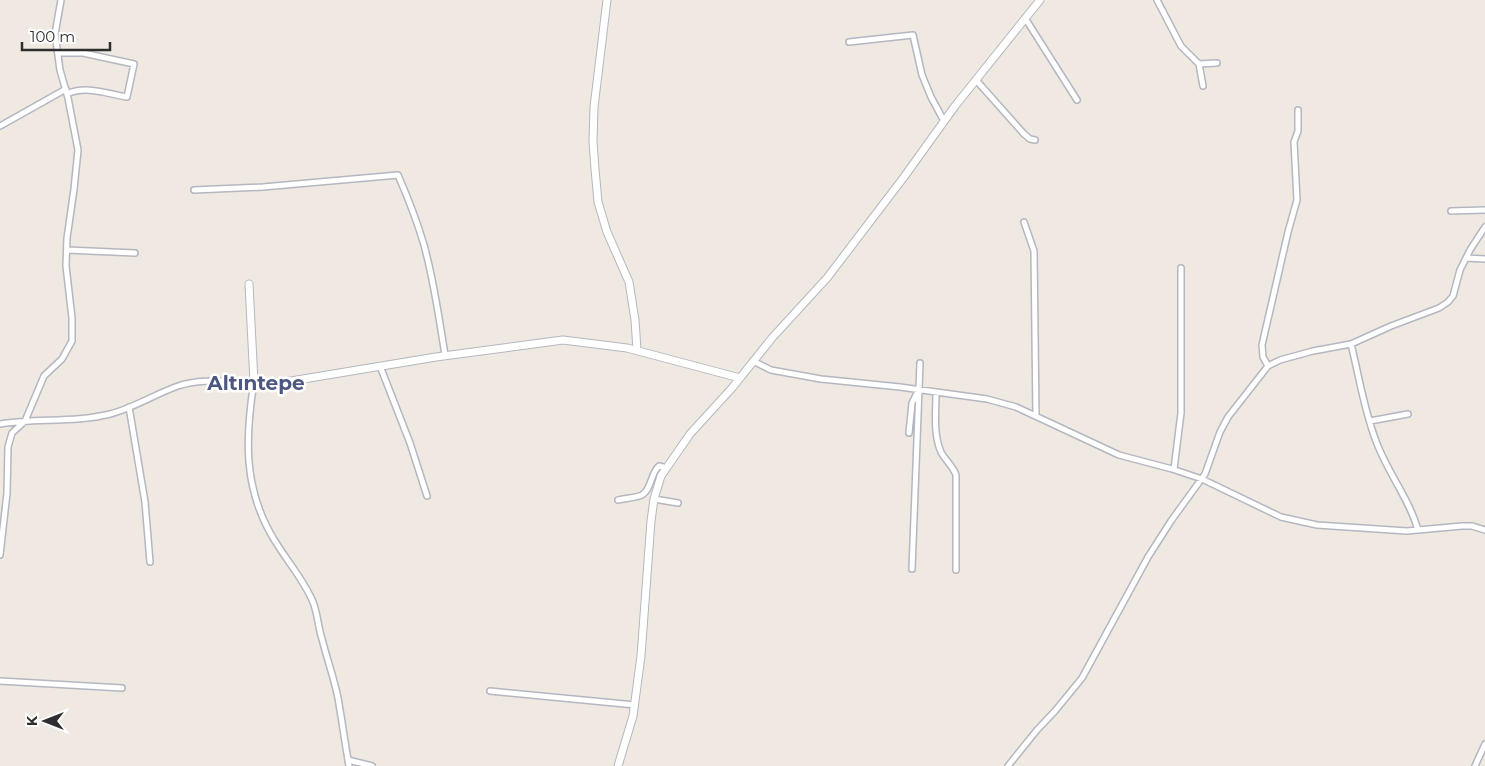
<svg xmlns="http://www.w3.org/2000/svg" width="1485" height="766" font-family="Montserrat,sans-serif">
	<rect width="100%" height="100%" fill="#efe9e1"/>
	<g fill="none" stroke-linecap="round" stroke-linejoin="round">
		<defs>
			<path id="minor" d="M1157,0L1181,46L1199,64L1217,63
				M1025,18L1077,100
				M849,42L913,35L922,75L931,97L944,121
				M58,53H83L134,64L127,97C108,94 86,85 67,94
				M1199,64L1203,86
				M976,80L1024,134L1030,139L1035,140
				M0,126L66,89
				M194,190L263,187L398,175C408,198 417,221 424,245C434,281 439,318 445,355
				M1451,211L1485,210
				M1024,222L1034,251L1036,416
				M67,250L135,253
				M1466,258L1485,259
				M1351,344C1359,376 1364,410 1376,441C1387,472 1409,498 1418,530
				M753,361L771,370L821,379L900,387L987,399L1016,407L1119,455L1172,469L1202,479L1281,517L1317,525L1407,531L1462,526H1472L1485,530
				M380,366L410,443L427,496
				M1268,366L1280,360L1313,351L1351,344L1391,326L1439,308L1448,302L1453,296L1460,270L1470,250L1485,227
				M936,393C936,412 933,434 941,452C945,460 953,466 956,475V570
				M129,407L145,502L150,562
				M1370,421L1408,414
				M0,424C36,418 74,423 110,414C134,408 155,394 178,386C201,378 229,382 254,382C245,438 243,490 275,541C287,561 304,580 313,602C318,615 318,627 322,639C327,659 334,678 338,698C342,721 345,743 349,766
				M909,433L912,403L917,393
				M1174,469L1181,413V268
				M654,499L678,503
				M618,500C625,498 636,498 642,495C652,489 650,474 659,466L667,468
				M0,555L7,493L8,447L12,433L25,421L44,376L62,359L72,341V318L66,266L67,238L74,189L78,150L68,98L60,70L55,34L61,0
				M912,569L920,363
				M0,681L122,688
				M490,691L635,705
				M348,760L372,766
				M1008,766L1037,730L1055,711L1082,678L1148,557L1171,521L1205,474L1220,432L1228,417L1268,366L1263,357L1262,345L1288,232L1297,200L1294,142L1298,131V110
				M1475,766L1485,744"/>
			<path id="tertiary" d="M607,0L594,107L593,142L595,169L598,202L607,232L629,282L635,320L637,350
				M249,284L254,382H285L436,357L563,340L627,348L740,378
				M618,766L633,716L641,656L651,521L654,499L661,476L690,434L732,388L772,338L827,278L904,177L955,106L1040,0"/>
		</defs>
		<use href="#minor" stroke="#b4b7c1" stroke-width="8"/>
		<use href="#tertiary" stroke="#b4b7c1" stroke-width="9"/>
		<use href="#minor" stroke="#fff" stroke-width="5"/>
		<use href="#tertiary" stroke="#fff" stroke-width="7"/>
	</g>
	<g text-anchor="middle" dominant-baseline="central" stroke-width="5" stroke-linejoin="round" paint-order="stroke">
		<g font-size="20" font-weight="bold" fill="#4d5680" stroke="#fff">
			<text x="256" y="383">Altıntepe</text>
		</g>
	</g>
	<g transform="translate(45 721) rotate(270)" stroke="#ffffff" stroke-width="4" paint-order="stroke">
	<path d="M0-4L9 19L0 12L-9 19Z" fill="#2e2e2e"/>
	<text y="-8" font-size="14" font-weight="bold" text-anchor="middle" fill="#2e2e2e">K</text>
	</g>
	<path d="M22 42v8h88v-8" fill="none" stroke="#2e2e2e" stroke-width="2.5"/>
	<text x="30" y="42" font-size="15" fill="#2e2e2e" stroke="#ffffff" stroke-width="4" paint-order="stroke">100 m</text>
</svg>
